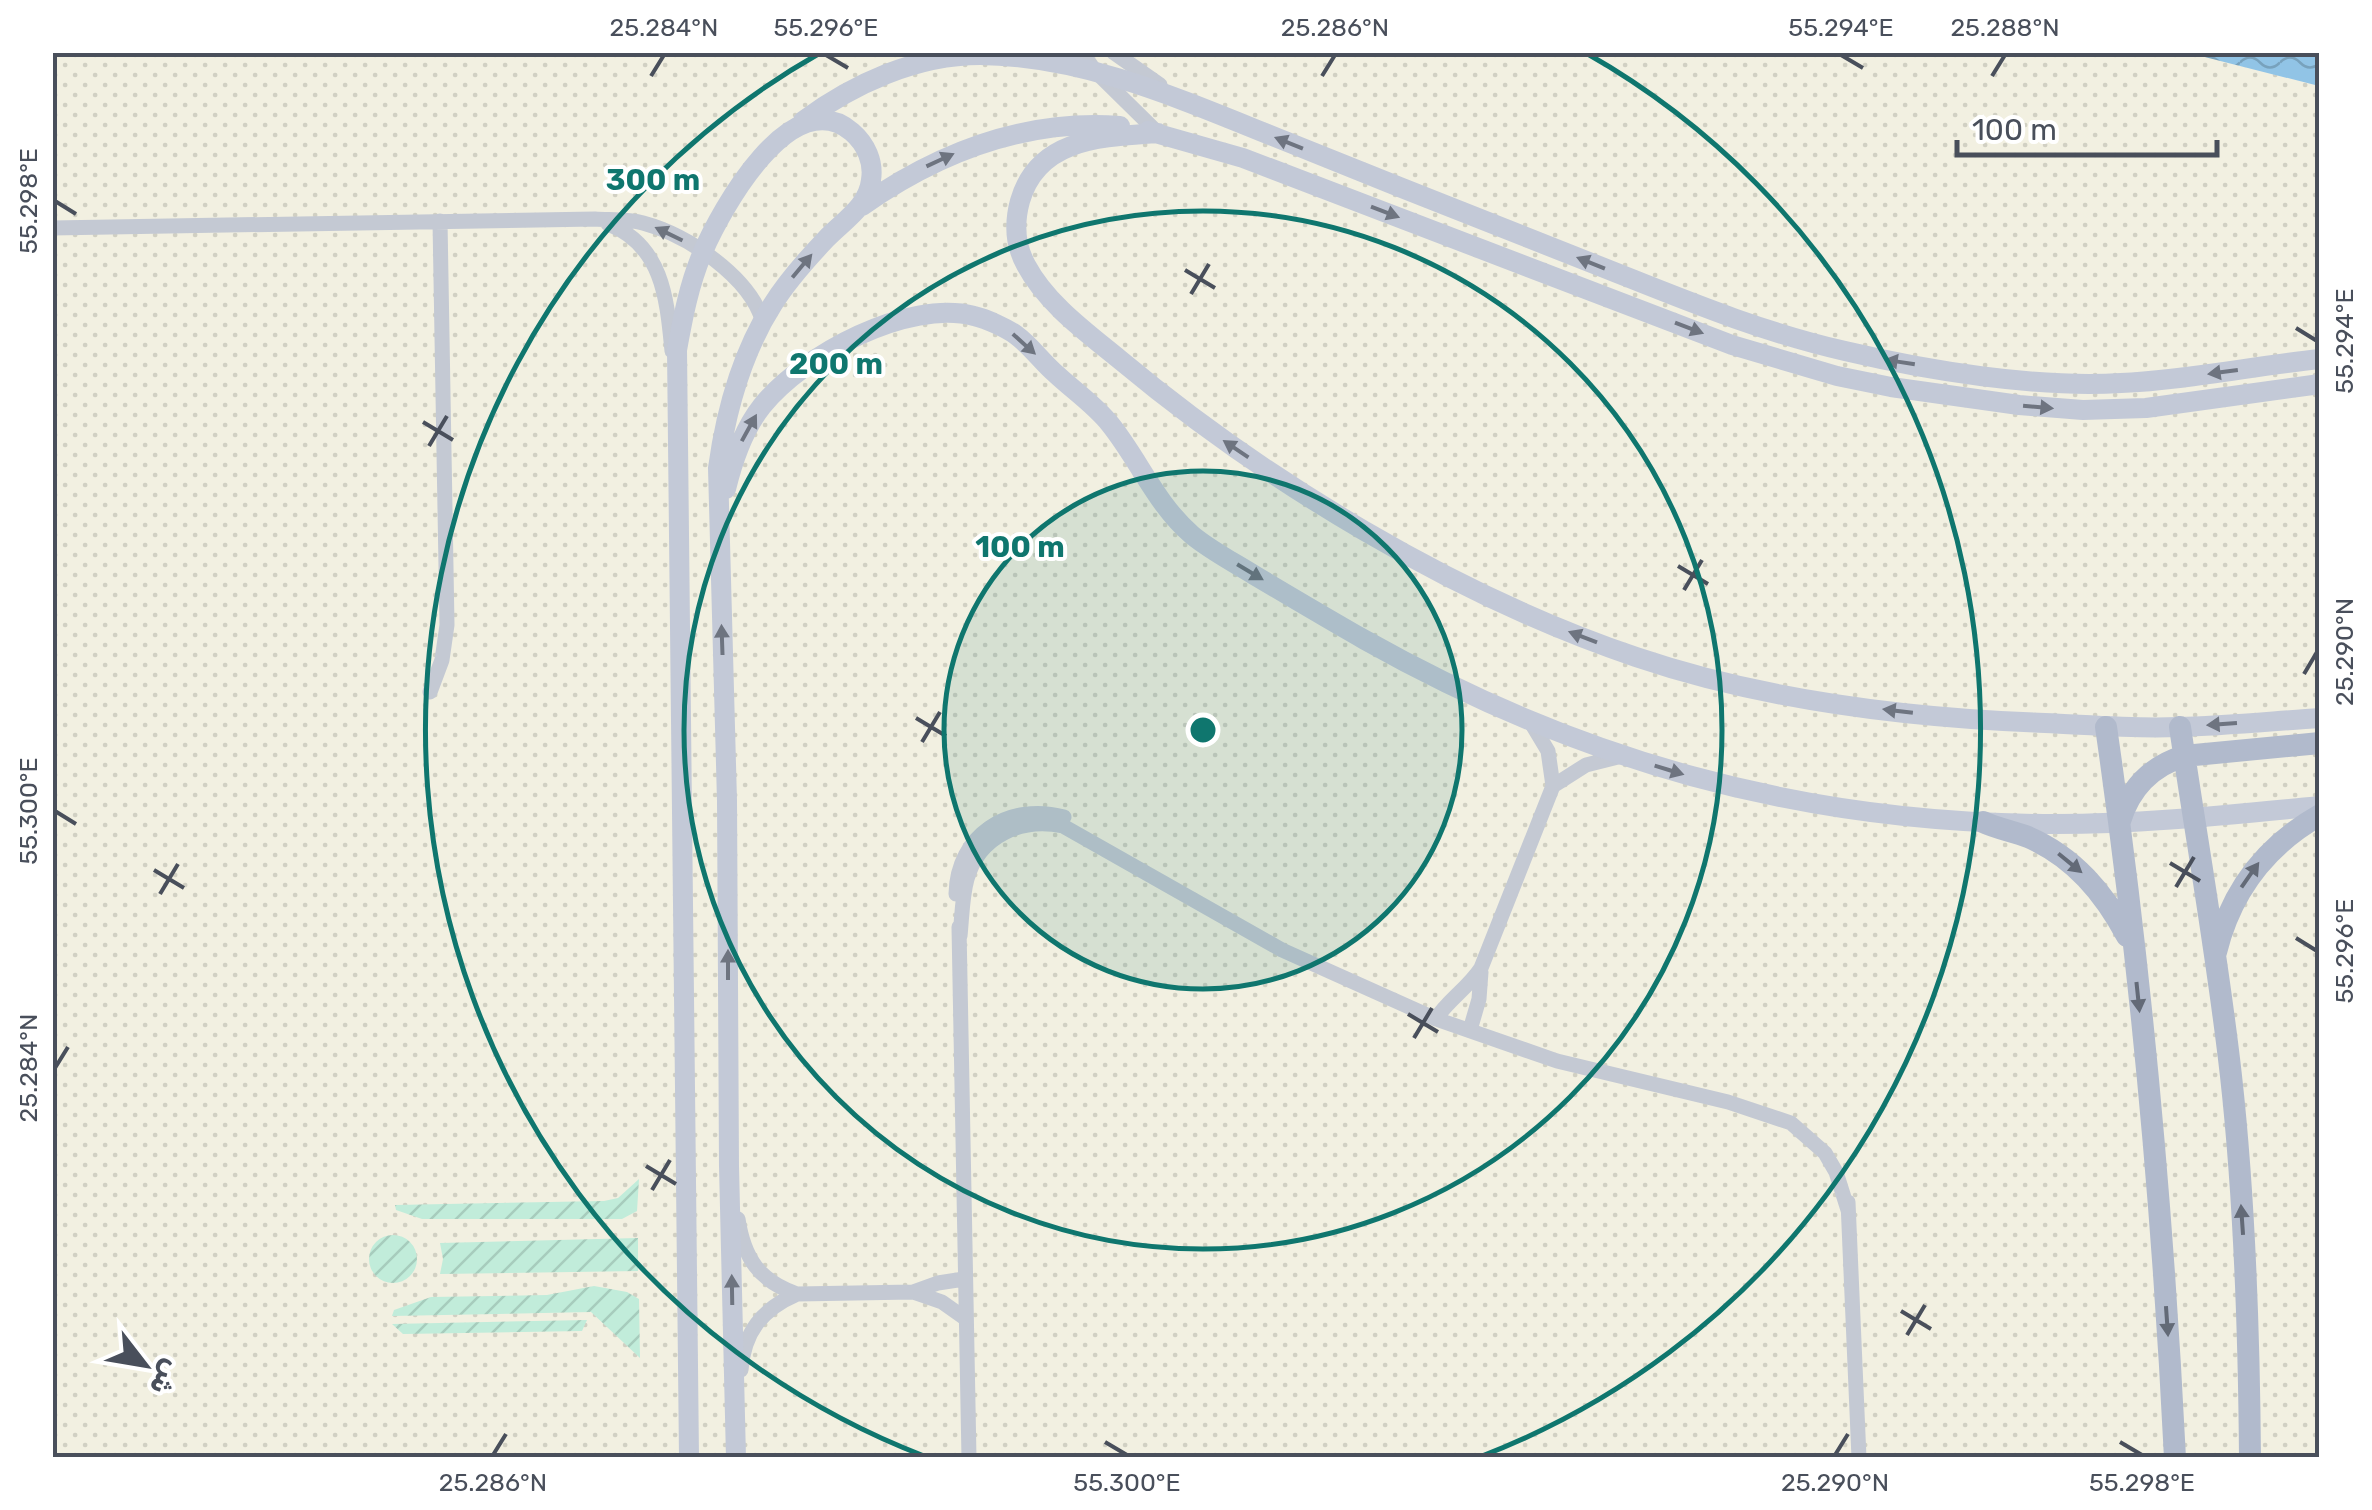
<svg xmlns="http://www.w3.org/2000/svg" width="2372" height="1510" font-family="Rubik,'Noto Sans Arabic',sans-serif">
	<defs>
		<pattern id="sand-dots" width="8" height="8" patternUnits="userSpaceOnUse" patternTransform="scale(2.5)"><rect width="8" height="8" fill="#f2f0e1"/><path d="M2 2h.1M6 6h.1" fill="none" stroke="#d1d0c3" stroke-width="1.8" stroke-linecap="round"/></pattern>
		<pattern id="garden-furrows" width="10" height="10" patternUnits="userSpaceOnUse" patternTransform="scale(2.5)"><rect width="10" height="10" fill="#c1ecda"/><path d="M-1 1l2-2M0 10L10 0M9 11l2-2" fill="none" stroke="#a7ccbd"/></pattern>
		<pattern id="water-waves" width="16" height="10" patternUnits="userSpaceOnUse" patternTransform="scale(2.5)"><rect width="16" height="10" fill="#91c4e6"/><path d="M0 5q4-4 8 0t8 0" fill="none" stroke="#78a2bd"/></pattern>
	</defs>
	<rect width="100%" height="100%" fill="#f2f0ef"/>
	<path fill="url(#sand-dots)" d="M2189,52L2319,86V1457H53L52,53Z"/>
	<path fill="url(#garden-furrows)" d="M639,1179L637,1211L622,1219H422L396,1210L395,1205L604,1201L618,1198Z
		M369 1259a24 24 0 1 1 48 0a24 24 0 1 1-48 0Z
		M638,1238V1271L440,1274L443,1259L440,1243Z
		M594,1286L627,1292L639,1299L640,1358L591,1312L392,1316L394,1310L431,1297L547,1295Z
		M587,1320L582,1331L403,1334L392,1324Z"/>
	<path fill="url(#water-waves)" d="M2189,53H2319V86Z"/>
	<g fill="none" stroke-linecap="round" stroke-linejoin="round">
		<path stroke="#c4c9d3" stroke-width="15" d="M1082,52L1095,71L1158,133
			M1113,52L1160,85
			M608,224C663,245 667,300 672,351
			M52,228L595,219C611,220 629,219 643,223C688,235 750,277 763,322
			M430,692L442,660L447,625L440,221
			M1553,786L1586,765L1622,756
			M956,894C957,835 1009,802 1064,817
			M959,927L969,1458
			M960,936C962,917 962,897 967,879C979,836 1021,817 1063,826L1282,950L1436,1019L1557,1061L1728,1102L1791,1123L1825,1153L1836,1172L1848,1210
			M1436,1019C1446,1002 1468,988 1481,968L1553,786L1548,751L1530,721
			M1470,1030L1479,999L1481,972
			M1848,1202L1859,1458
			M738,1219C744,1258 759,1281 797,1294L913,1292L942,1302L966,1319
			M913,1292L938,1283L964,1279
			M741,1370C744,1332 762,1309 797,1294"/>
		<path stroke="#c3c9d7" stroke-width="20" d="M803,121C853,84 916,55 980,55C1087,56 1187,102 1285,141C1386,182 1488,222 1589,262C1673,295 1756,331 1845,351C1930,371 2035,388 2121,383C2188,380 2253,366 2320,359
			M1148,131L1243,158L1732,345L1837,376L1891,387L2019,405L2083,410L2146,408L2320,384
			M1158,133C1104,137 1038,137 1020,201C1014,223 1015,245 1026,265C1046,303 1086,332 1119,359C1265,481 1455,596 1636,657C1766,701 1908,718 2045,723C2090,725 2134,729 2178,727C2225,726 2273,721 2320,718
			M862,206C939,152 1025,119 1120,126
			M726,489C733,460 743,430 762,406C804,354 908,299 974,316C987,319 1006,328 1016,335C1031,346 1042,362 1056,374C1073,390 1095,405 1110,424C1139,460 1156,504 1192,535C1210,550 1233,562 1254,575C1291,597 1328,619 1365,640C1578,760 1799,822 2043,824C2136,825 2228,815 2320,806
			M689,1458L677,350C683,317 689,285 702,254C721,209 792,81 852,132C866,144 874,162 871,180C868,207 843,221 826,239C807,259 788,280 773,304C741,354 726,410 718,468L727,801L729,1166L736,1458"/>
		<path stroke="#b1bacc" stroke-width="22" d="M2106,727C2141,969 2163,1213 2175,1458
			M2180,727C2197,843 2218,959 2231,1076C2245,1202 2249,1330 2250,1458
			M2120,821C2130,788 2152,766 2184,756L2320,743
			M1983,822C1998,829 2013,831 2028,837C2074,857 2104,893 2127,936
			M2216,952C2231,891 2265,846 2320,815"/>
	</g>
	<defs><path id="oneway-solid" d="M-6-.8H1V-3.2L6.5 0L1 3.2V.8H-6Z" transform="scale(2.5)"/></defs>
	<g fill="#6e7480">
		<use href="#oneway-solid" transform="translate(1289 143) rotate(-158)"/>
		<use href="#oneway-solid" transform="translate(940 160) rotate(-25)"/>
		<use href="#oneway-solid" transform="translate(1385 212) rotate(21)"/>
		<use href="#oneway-solid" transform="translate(1591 263) rotate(-158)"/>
		<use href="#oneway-solid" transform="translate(802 266) rotate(-50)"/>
		<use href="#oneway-solid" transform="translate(1689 328) rotate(21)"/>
		<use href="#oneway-solid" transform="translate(1024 344) rotate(42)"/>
		<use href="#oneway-solid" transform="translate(1900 362) rotate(-171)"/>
		<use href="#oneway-solid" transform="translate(2223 372) rotate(172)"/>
		<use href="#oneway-solid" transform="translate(2038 407) rotate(5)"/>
		<use href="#oneway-solid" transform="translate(749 428) rotate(-61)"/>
		<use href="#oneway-solid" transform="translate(1236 449) rotate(-146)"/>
		<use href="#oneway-solid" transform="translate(1250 572) rotate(31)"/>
		<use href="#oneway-solid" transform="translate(1583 637) rotate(-159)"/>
		<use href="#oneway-solid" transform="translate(722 640) rotate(-92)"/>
		<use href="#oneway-solid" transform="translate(1898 711) rotate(-173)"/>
		<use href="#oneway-solid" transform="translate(2222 724) rotate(176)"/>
		<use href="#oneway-solid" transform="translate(1669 770) rotate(17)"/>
		<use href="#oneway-solid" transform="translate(728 965) rotate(-90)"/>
		<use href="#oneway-solid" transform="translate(732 1290) rotate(-91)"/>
	</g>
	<use fill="#6e747f" href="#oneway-solid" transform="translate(669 234) rotate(-154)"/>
	<g fill="#636a77">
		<use href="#oneway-solid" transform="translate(2070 863) rotate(39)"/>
		<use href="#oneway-solid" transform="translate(2250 875) rotate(-55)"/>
		<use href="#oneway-solid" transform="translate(2138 997) rotate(84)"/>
		<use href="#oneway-solid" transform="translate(2242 1220) rotate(-94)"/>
		<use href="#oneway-solid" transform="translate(2167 1321) rotate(86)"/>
	</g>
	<path fill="none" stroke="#494f5b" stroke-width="4" d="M826,55L848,68M1841,55L1863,68M651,76L664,55M1322,76L1335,55M1992,76L2005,55M55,201L76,214M1185,270L1215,288M1191,294L1209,264M2296,328L2317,341M423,422L453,440M429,446L447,416M1678,566L1708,584M1684,590L1702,560M2304,674L2317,652M916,718L946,736M922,742L940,712M55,811L76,824M2170,863L2200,881M154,870L184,888M2176,887L2194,857M160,894L178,864M2296,938L2317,951M1408,1014L1438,1032M1414,1038L1432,1008M55,1068L68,1047M646,1166L676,1184M652,1190L670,1160M1901,1311L1931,1329M1907,1335L1925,1305M1105,1442L1127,1455M2120,1442L2142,1455M493,1455L506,1434M1835,1455L1848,1434"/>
	<circle cx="1203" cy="730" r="259" fill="#0f766e" fill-opacity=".12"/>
	<g fill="none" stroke="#0f766e" stroke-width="5">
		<circle cx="1203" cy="730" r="259"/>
		<circle cx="1203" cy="730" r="519"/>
		<path d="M924 1456A778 778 0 0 1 820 53M1586 53A778 778 0 0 1 1482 1456"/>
	</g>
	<circle cx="1203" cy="730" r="15" fill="#0f766e" stroke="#fff" stroke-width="5"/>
	<g font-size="30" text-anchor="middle" font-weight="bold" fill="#0f766e" stroke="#fff" stroke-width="8" stroke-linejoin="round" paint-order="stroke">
		<text x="653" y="190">300 m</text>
		<text x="836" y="374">200 m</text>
		<text x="1020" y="557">100 m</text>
	</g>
	<rect width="2372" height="1510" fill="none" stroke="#ffffff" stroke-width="110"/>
	<g transform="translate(145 1365) rotate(121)" stroke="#ffffff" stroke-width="8" paint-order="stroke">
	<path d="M0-8L18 38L0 25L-18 38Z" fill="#494f5b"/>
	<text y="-15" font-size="28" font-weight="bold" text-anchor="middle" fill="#494f5b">ش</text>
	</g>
	<path d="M1957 140v15h260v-15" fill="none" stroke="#494f5b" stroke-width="5"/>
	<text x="1972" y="140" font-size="30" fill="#494f5b" stroke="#ffffff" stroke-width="8" paint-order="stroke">100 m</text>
	<rect x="55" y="55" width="2262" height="1400" fill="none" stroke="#494f5b" stroke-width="4"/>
	<g font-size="25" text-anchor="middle" fill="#494f5b">
		<text x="664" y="36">25.284°N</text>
		<text x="826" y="36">55.296°E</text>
		<text x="1335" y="36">25.286°N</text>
		<text x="1841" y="36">55.294°E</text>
		<text x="2005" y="36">25.288°N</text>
		<text transform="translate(28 201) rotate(-90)" y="9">55.298°E</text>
		<text transform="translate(2344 341) rotate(-90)" y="9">55.294°E</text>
		<text transform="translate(2344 652) rotate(-90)" y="9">25.290°N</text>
		<text transform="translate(28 811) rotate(-90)" y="9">55.300°E</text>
		<text transform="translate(2344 951) rotate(-90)" y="9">55.296°E</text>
		<text transform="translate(28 1068) rotate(-90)" y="9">25.284°N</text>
		<text x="493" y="1491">25.286°N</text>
		<text x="1127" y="1491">55.300°E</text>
		<text x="1835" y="1491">25.290°N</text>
		<text x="2142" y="1491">55.298°E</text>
	</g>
</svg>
